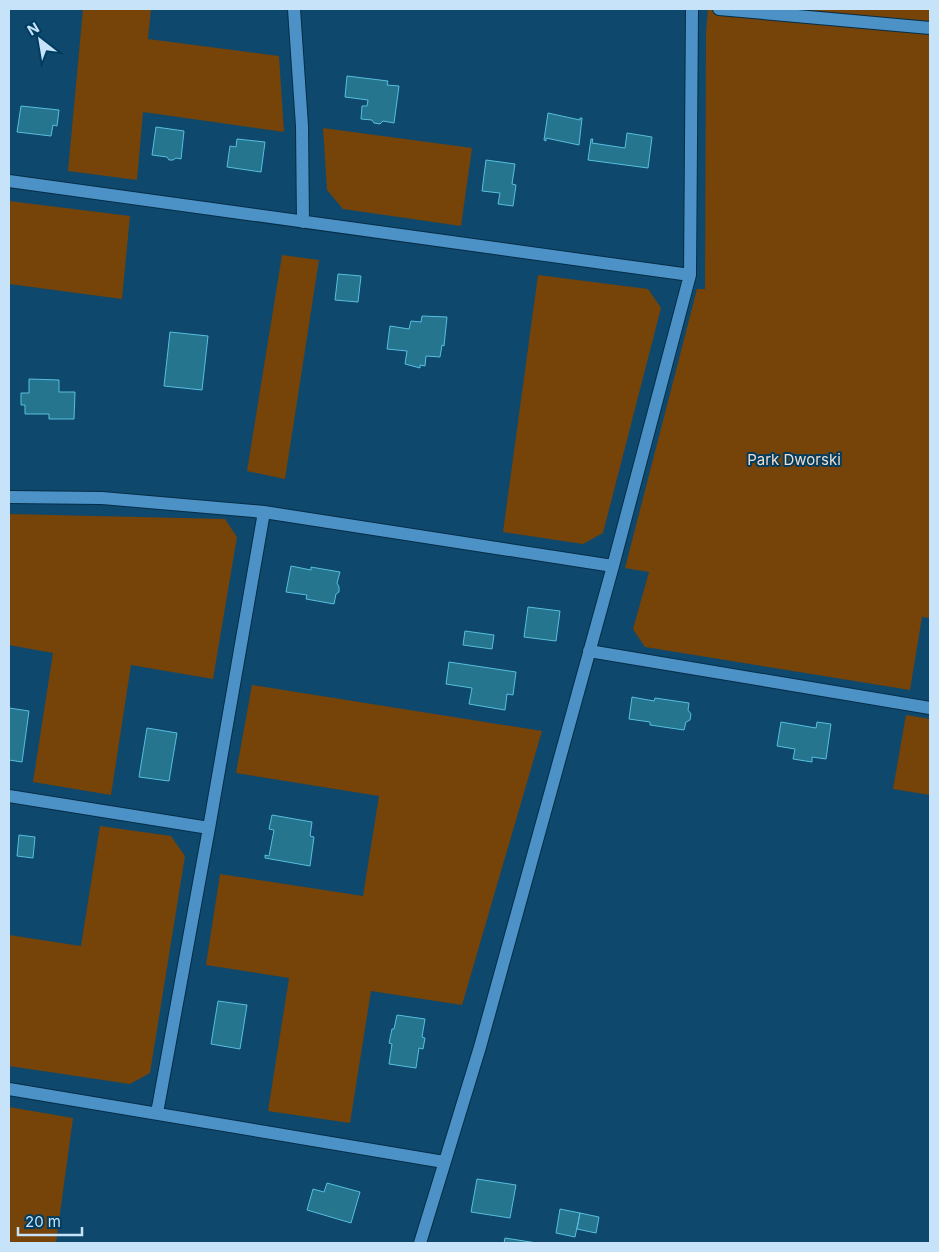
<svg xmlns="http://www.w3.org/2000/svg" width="939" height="1252" font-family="Inter,sans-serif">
	<rect width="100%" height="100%" fill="#0e486d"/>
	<path fill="#764308" d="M83,9H151L148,39L279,56L284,132L143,112L137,180L68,171Z
		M708,9H907L930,10V618L922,617L910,690L645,647L633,629L649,572L625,568L697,289H705L706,33Z
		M323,128L472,148L461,226L343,209L327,190Z
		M9,201L130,216L122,299L9,284Z
		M282,255L319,260L285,479L247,471Z
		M538,275L648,289L661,308L603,533L583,544L503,532Z
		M9,514L225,519L237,537L213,679L131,665L111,795L33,782L53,653L9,645Z
		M252,685L542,731L462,1005L371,991L350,1123L268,1111L289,978L206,965L220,874L363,896L379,796L236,773Z
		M906,715L930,719V795L893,789Z
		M100,826L171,836L185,856L150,1073L130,1084L9,1066V935L81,946Z
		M9,1107L73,1118L56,1243H9Z"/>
	<path fill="#25758e" stroke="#58bedf" d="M347,76L388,81L387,85L399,86L394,123L383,121L380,124L374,123L372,120L361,119L362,106H367L368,100L345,97Z
		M21,106L59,110L57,126L53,125L51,136L17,132Z
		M548,113L580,120V118H582L579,145L546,138V141L544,140Z
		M156,127L184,131L181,159L176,158L173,160H169L167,157L152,155Z
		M627,133L652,137L648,168L588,160L591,139H593L592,143L625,148Z
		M237,139L265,142L261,172L227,167L230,146L236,147Z
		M486,160L515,164L512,184L516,185L513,206L498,204L500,193L482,191Z
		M338,274L361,276L358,302L335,300Z
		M422,316L447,317L444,346L442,345L440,357L426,356L425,366L420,365V368L405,364L407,351L387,349L390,326L409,329L411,321L421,322Z
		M170,332L208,336L202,390L164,386Z
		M29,379L59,380V392H75L74,419H49V414H25V405H21V393H29Z
		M291,566L311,570V567L340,572L337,583L339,587V592L336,594L334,604L306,599L307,595L286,592Z
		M528,607L560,611L556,641L524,637Z
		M465,631L494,635L492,649L463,645Z
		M449,662L516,672L513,695L507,694L505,710L469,704L472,688L446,684Z
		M632,697L654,701L655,698L689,703L688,710L691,714L690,720L686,722L684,730L650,725V722L629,719Z
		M9,708L29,711L22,762L9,760Z
		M781,722L816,728L817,722L831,724L826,759L812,757V762L793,759L795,749L777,746Z
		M147,728L177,733L169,781L139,777Z
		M272,815L312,822L310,836L314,837L310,866L265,858V855L269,856L274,830L269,829Z
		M19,835L35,837L33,858L17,856Z
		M218,1001L247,1005L240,1049L211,1044Z
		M397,1015L425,1019L422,1037L425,1038L423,1049L419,1048L416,1068L389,1064L392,1044L389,1043L392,1029H394Z
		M477,1179L516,1185L510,1218L471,1212Z
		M327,1183L360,1192L351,1223L307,1210L313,1189L324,1192Z
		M560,1209L580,1213L575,1237L556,1233Z
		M580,1213L599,1217L596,1233L577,1229Z
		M505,1238L537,1243H504Z"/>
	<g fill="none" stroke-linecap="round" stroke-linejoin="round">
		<defs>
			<path id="lane" d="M719,9L930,28"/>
			<path id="street" d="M294,9L302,126L303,222
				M9,181L690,275
				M9,497L102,498L264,512L613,566
				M589,651L930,708
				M9,796L209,828
				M9,1089L444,1162
				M157,1113L209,828L264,512
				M420,1243L480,1047L613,566L690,275L692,9"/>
		</defs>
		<use href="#lane" stroke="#052d47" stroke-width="14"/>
		<use href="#street" stroke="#052d47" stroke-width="14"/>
		<use href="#lane" stroke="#4c92c6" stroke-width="12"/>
		<use href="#street" stroke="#4c92c6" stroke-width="12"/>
	</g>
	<g text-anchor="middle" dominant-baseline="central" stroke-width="4" stroke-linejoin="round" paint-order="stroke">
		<g font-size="15" fill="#f2ddcb" stroke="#003d61">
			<text x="794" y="459">Park Dworski</text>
		</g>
	</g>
	<rect width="939" height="1252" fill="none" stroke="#c7e3f9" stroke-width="20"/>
	<g transform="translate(40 40) rotate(329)" stroke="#003d61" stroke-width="4" paint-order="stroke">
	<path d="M0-4L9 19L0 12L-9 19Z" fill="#c7e3f9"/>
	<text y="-8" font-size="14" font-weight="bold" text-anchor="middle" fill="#c7e3f9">N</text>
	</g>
	<path d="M18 1227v8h64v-8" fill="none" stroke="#c7e3f9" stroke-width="2.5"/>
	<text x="25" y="1227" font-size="15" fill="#c7e3f9" stroke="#003d61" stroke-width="4" paint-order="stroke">20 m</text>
</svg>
